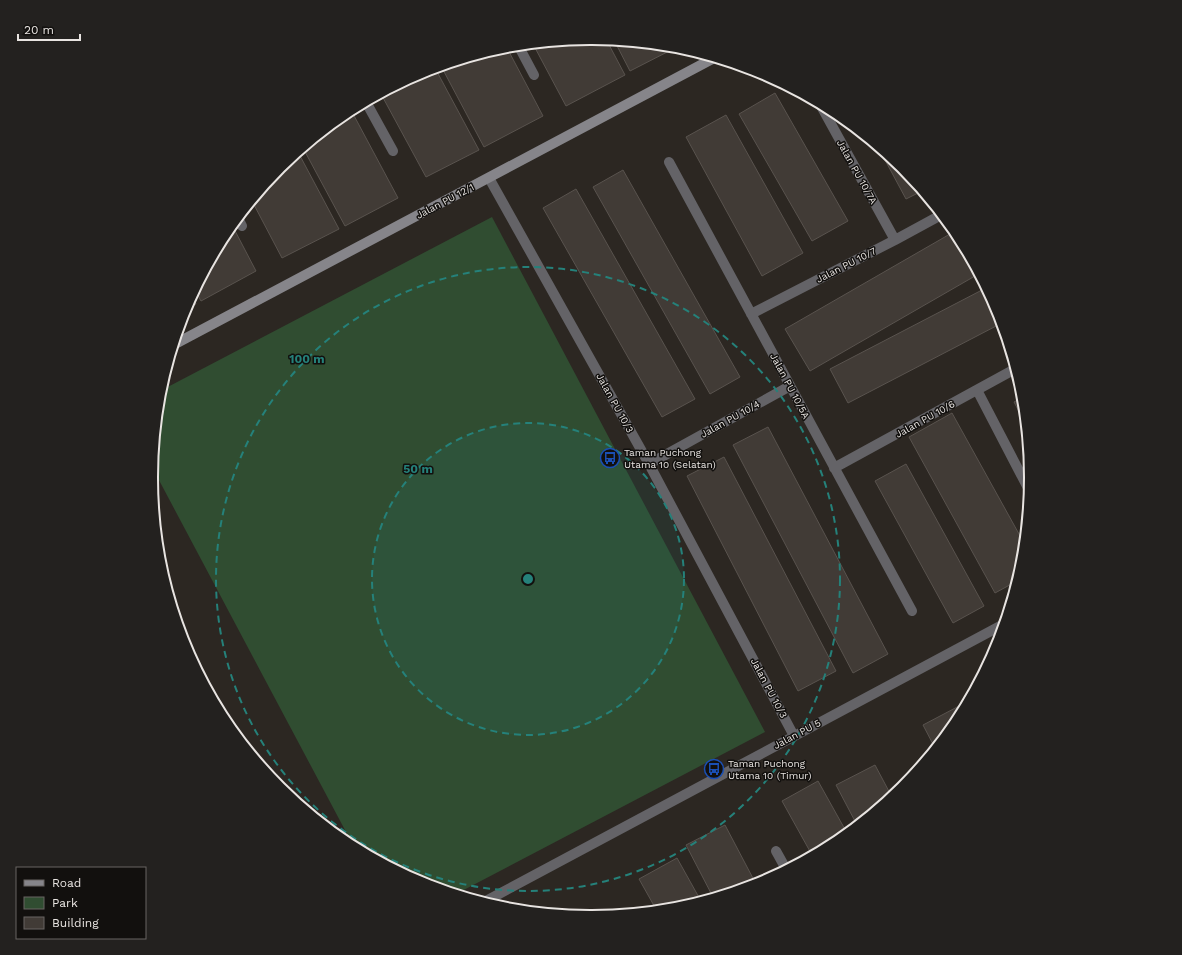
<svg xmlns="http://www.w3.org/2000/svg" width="1182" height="955" font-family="'Work Sans',sans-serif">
	<rect width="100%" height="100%" fill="#2c2722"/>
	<path fill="#304d31" d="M492,217L765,732L456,894L423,883L354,847L152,467L160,391Z"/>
	<path fill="#413b36" stroke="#59534e" d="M591,38L606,39L625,75L566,106L533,44Z
		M614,40L677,46V47L630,71Z
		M506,46L543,116L484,147L441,66Z
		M435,68L479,150L426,177L381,94L423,71Z
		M775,93L848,221L812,241L739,114Z
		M351,110L398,198L345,226L303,148L347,112Z
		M726,115L803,253L762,276L686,137Z
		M878,147L902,167L922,191L906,199Z
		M298,152L339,229L282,258L252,201L280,167Z
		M623,170L740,377L710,394L593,187Z
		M576,189L695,399L662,417L543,208Z
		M232,225L256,271L201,301L195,290L226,233Z
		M950,234L975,276L810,371L785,329Z
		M982,290L1000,324L848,403L830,369Z
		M192,297L196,304L185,310V309Z
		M1023,397L1025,423L1014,402Z
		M952,413L1024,543L1022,563L1017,581L995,593L909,437Z
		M768,427L888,654L853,673L733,445Z
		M724,457L836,671L798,691L687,476Z
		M906,464L984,606L953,623L875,481Z
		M961,705L963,709L956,722L935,748L923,725Z
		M875,765L892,797L857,825L836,785Z
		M818,781L847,833L835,843L812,855L782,801Z
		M725,825L756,884L713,897L686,845Z
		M677,858L701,901L677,909L657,911L639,879Z
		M580,912L582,916L573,915Z"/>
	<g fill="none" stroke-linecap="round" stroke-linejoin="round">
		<path stroke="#646367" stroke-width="10" d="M518,45L534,75
			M366,102L393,151
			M820,104L895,240
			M669,162L912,611
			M489,178L649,464L794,736
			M238,218L242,226
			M751,314L895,240L941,215
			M977,390L1029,490
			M649,464L790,386
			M834,468L1015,369
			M776,851L786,869
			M484,902L1004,624"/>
		<path stroke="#86858a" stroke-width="10" d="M175,344L714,58"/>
	</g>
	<circle cx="528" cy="579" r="156" fill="#25817a" fill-opacity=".12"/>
	<g fill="none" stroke="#25817a" stroke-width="2" stroke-dasharray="7 5">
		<circle cx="528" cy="579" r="156"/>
		<circle cx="528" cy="579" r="312"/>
	</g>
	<defs>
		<symbol id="bus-ring" viewBox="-11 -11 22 22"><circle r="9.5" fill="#12100e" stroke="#1a4fb4" stroke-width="1.5"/><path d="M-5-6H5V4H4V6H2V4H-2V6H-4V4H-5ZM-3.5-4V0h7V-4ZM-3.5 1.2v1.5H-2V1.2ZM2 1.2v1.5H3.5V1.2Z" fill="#1a4fb4"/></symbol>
	</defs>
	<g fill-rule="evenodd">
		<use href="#bus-ring" x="599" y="447" width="22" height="22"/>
		<use href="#bus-ring" x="703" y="758" width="22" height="22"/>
	</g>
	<g text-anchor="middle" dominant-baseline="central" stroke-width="3" stroke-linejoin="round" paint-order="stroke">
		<g font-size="10" fill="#e8e4e1" stroke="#12100e">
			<text transform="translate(857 172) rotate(61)">Jalan PU 10/7A</text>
			<text transform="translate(445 201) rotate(-28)">Jalan PU 12/1</text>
			<text transform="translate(846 265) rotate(-27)">Jalan PU 10/7</text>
			<text transform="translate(790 386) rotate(62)">Jalan PU 10/5A</text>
			<text transform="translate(615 403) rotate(61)">Jalan PU 10/3</text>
			<text transform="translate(730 419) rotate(-29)">Jalan PU 10/4</text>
			<text transform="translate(925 419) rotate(-29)">Jalan PU 10/6</text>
			<text transform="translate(769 688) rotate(62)">Jalan PU 10/3</text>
			<text transform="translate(797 734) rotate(-28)">Jalan PU 5</text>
		</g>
		<g font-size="10" fill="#e8e4e1" stroke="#12100e" text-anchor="start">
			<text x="624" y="452">Taman Puchong<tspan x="624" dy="12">Utama 10 (Selatan)</tspan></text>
			<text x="728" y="763">Taman Puchong<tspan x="728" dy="12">Utama 10 (Timur)</tspan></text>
		</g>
	</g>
	<path d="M0 0H1182V955H0ZM590 45H592A432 432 0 0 1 1024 477V478A432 432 0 0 1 592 910H590A432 432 0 0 1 158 478V477A432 432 0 0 1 590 45Z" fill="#23211f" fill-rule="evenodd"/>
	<path fill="none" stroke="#e8e4e1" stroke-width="2" d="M590 45H592A432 432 0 0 1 1024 477V478A432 432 0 0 1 592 910H590A432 432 0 0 1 158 478V477A432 432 0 0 1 590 45Z"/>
	<circle cx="528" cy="579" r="6" fill="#25817a" stroke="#12100e" stroke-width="2"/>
	<g font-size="12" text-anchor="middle" font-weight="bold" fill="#25817a" stroke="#12100e" stroke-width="3" stroke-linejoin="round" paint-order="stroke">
		<text x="307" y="363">100 m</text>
		<text x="418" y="473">50 m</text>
	</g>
	<rect x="16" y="867" width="130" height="72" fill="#12100e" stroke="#686562"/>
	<rect x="24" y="880" width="20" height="6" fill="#86858a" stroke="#686562"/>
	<text x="52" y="887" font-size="12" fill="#e8e4e1">Road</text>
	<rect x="24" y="897" width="20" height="12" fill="#304d31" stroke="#686562"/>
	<text x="52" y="907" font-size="12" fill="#e8e4e1">Park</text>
	<rect x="24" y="917" width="20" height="12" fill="#413b36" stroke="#686562"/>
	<text x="52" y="927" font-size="12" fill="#e8e4e1">Building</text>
	<path d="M18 34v6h62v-6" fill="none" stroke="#e8e4e1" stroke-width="2"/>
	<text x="24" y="34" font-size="12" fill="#e8e4e1" stroke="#12100e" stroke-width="3" paint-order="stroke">20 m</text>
</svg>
